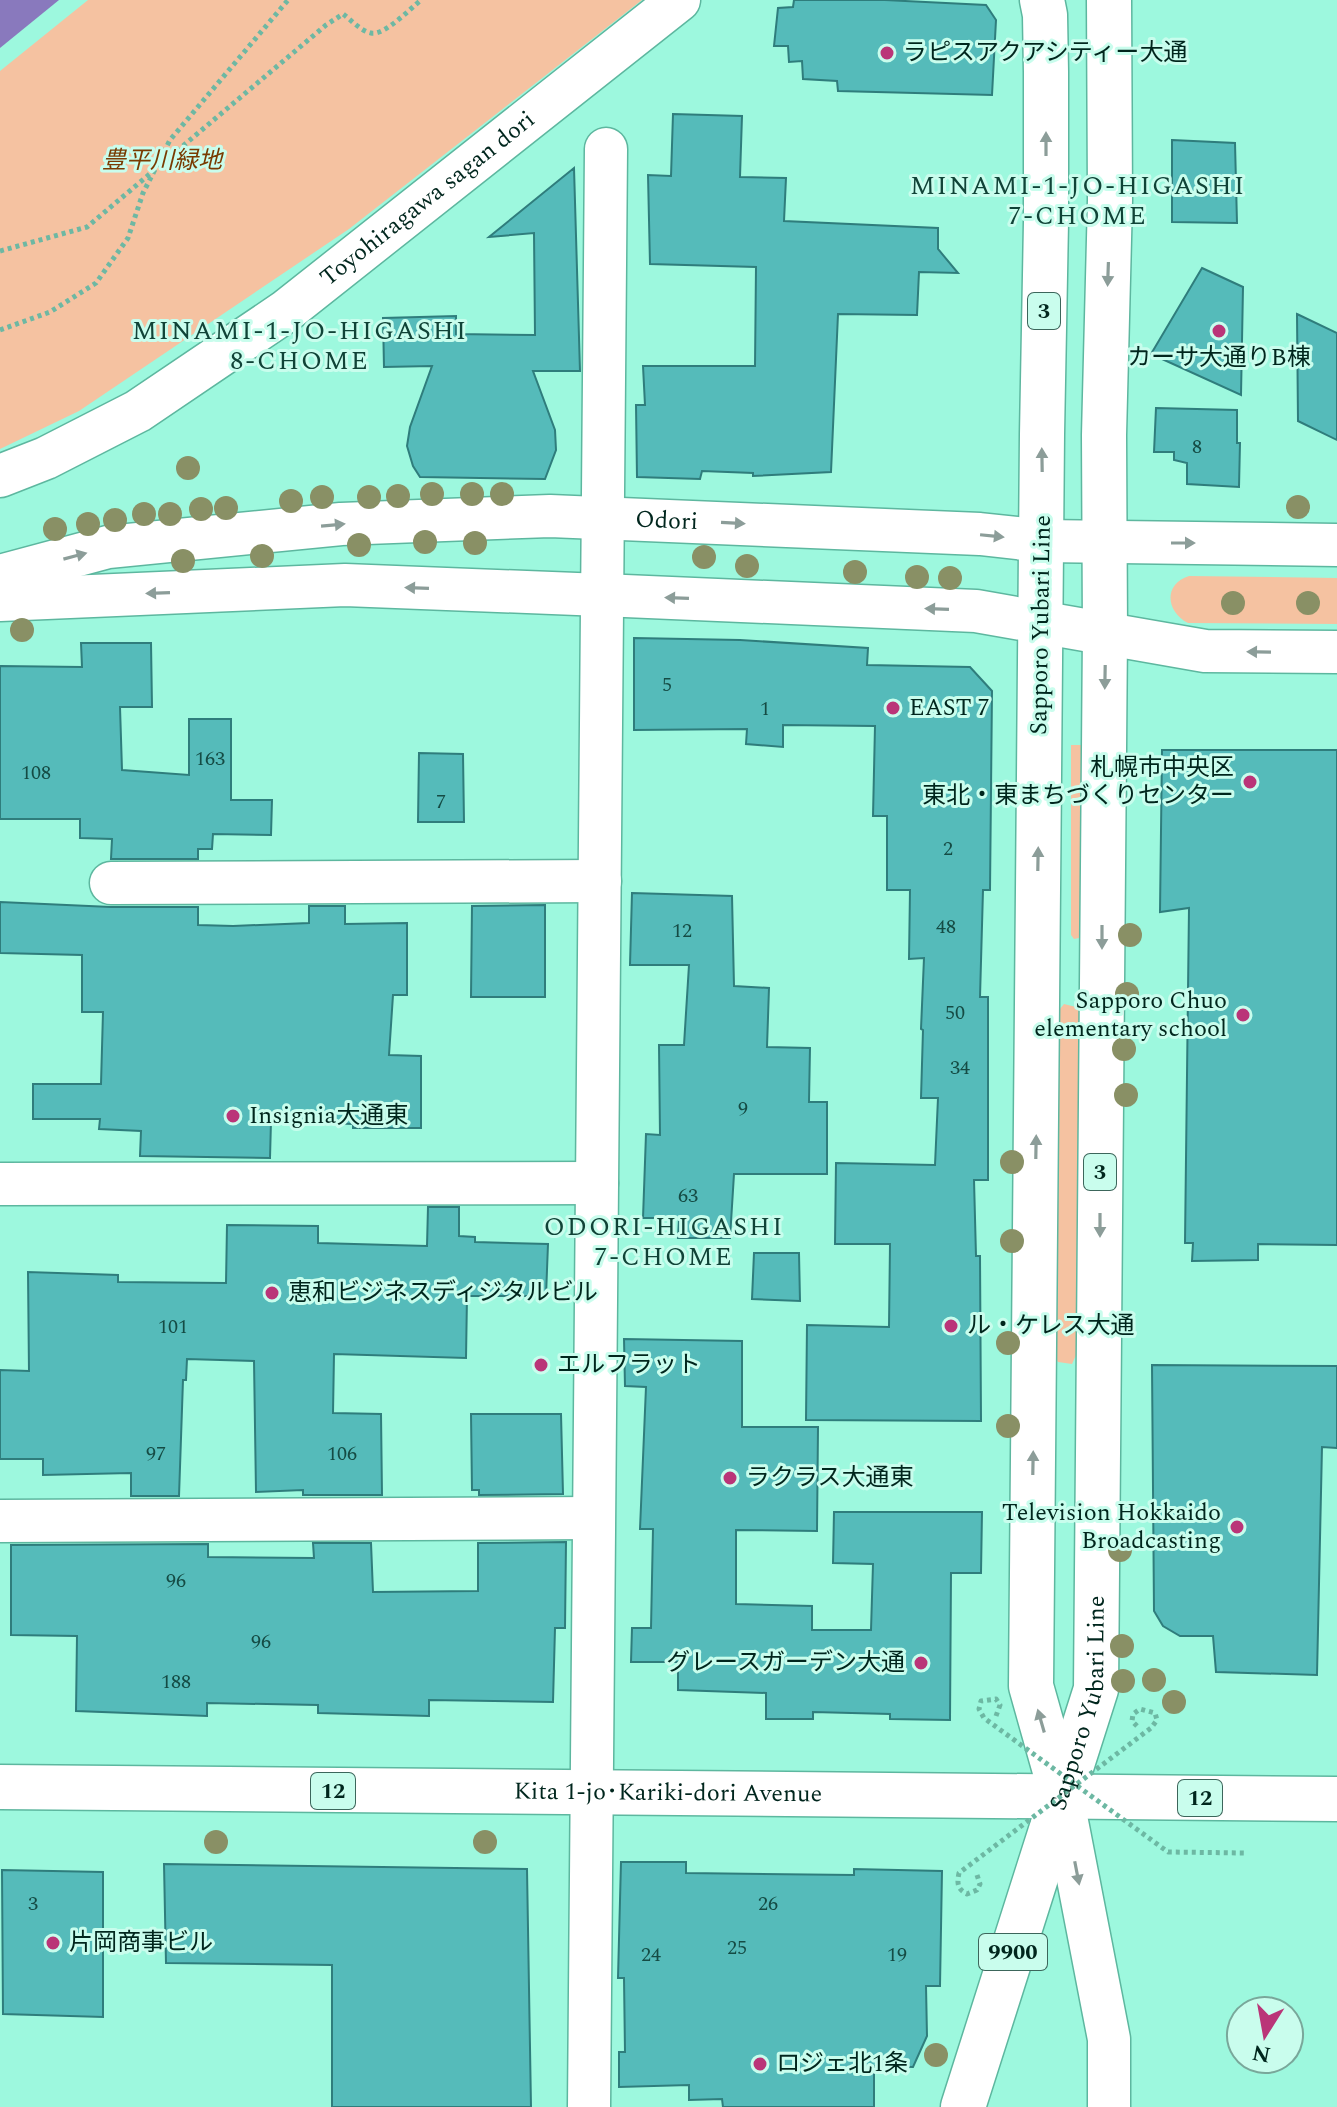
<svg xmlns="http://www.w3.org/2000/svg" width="1337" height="2107" font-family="Spectral,'Noto Sans JP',serif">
	<rect width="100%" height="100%" fill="#9df8de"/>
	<path fill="#f5c2a1" d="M88,0H642L349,229L79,411L0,449V71Z
		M1189,576L1337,578V624L1188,623C1166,612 1163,584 1189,576Z
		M1071,745H1085L1080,935L1079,938L1074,939L1071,935Z
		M1064,1004L1080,1008L1077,1353L1072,1364L1058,1362L1055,1357L1059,1010Z"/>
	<path fill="#8979bd" d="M0,0H59L0,48Z"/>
	<path fill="#55bbba" stroke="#2f7d7c" stroke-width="2" d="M794,0H885L986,5L996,20L992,95L838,91L837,81L803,79L802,61L789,62L788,46H774L778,8L793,7Z
		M673,114L742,116L740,177L786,178L784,221L938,228V249L958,273L919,272L917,315L838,314L831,472L753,476V473L702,471L700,479L637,477L636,405H645L643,366H755L756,267L650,264L648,175L671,176Z
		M1172,140L1235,143L1237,223L1172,222Z
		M574,168L580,371H533L555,430L556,450L545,479L420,477L413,466L407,446L410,427L432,366L384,367L383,318L456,316V334L535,335L534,233L489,237Z
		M1202,268L1243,287L1241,395L1151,354Z
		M1297,314L1337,333V440L1298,421Z
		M1156,408L1237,410V443H1240L1239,487L1187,484V463L1174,460V452H1154Z
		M634,638L740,640L868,648L867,665L970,667L992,691L990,890H983L980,997H988V1180H974L976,1256H980L981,1421L806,1420L807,1325L889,1327L890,1244H835L836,1163L935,1165L938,1098H921L923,1030L921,1029L924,958L909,959L910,890H887V816H873L875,726L783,725V747L746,744L747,729L634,730Z
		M81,643H151L152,707H120L122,770L189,775V719H231V800H272L271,835L213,834L212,849H198V859H111L112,839L80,838V819H0V666L82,667Z
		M1162,750H1337V1245L1258,1244V1260L1192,1261L1193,1243H1185L1189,908L1160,912Z
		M419,753L463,754L464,822H418Z
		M632,893L732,896L734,986L769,988L767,1047L810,1048L809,1102H827V1174H734L730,1238H678L679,1218H643L646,1134L660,1135L659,1045H684L689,965H630Z
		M0,902L111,907H198V925L233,926L309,923V906H345V924L407,923V995H393L389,1055L421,1056V1128H353V1124L271,1121L270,1158L140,1156L141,1131L99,1129L100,1119H33V1084H101L103,1012H82V955L0,953Z
		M545,905V997H471L472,906Z
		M428,1207H459V1236L475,1237V1242L548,1244L546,1296H467L466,1358L334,1354L333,1413L381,1414L382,1495H303V1490L256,1492L254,1361L187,1359L186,1380H183L179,1496H131V1473L43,1475V1459H0V1370L29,1371L28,1272L118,1275V1282L226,1283L227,1225L318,1226V1243L427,1246Z
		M754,1253H799L800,1301L752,1299Z
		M624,1339L742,1341V1427H818L817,1531L736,1530V1604L812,1606V1630H871L873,1564L833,1563L834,1512H982L981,1573H951L950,1720L890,1719V1714L813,1712V1719H766V1693L678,1690V1662H631L632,1628H651L653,1529H640L646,1387L625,1386Z
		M1152,1365L1337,1366V1448L1322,1447L1317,1675L1216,1672L1213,1636H1180L1163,1626L1154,1611Z
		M471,1414H561L563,1494L479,1495V1490H472Z
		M566,1542L565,1628H555L553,1702L429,1700V1716L318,1713V1705L207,1703V1716L76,1711L77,1636L11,1635V1545L208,1544V1557L314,1558L313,1543H371L373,1592L478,1591V1543Z
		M621,1862H686V1873L854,1875V1869L942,1871L940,1986H926L927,2036L913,2067L874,2066V2107H723L722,2099L689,2100V2085L619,2087V2052H625L624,1978H618Z
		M164,1864L527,1869L531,2107H332V1965L166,1963Z
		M2,1870L103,1872V2017L3,2014Z"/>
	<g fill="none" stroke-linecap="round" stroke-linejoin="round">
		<defs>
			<g id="minor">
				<path id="s1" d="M0,476L46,458L138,411L286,311L679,0"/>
				<path id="s2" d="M0,576L108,547L341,524L550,516L980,534L1043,541L1337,545"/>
				<path d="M0,600L345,585L602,595L976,611L1205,651L1337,652"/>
				<path d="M111,883L600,881"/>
				<path d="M0,1184L597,1183"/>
				<path d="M0,1521L593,1518"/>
				<path d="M1062,1796L1109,2039V2107"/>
				<path d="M589,2107L606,149"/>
			</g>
			<g id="major">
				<path d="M1042,0L1045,15L1046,72V222L1042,434L1031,1686L1062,1796"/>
				<path id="s3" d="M963,2107L1096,1689L1105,632L1104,435L1110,200L1109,0"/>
			</g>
			<g id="highway">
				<path id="s4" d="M0,1787L1337,1799"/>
			</g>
		</defs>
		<use href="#minor" stroke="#5db79f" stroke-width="45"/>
		<use href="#major" stroke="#5db79f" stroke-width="47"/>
		<use href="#highway" stroke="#5db79f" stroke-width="47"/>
		<path stroke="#6db8a3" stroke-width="5" stroke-dasharray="4 4" stroke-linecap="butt" d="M0,251L87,227L326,25L343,14C351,20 361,31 371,33C384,36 410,9 421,0
			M0,330L50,312L96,283L128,238L143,193L170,140L288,0"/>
		<use href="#minor" stroke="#fff" stroke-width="42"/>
		<use href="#major" stroke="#fff" stroke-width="44"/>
		<use href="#highway" stroke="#fff" stroke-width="44"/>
		<path stroke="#6db8a3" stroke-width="5" stroke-dasharray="4 4" stroke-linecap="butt" d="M996,1716L1000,1705L996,1699L981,1701L979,1709L984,1718L1168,1852L1245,1853
			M977,1875L980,1884L977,1890L967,1894C957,1889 957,1883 959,1873L1151,1728L1157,1720L1155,1713L1140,1709L1133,1714L1132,1721L1138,1727"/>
	</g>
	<g fill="#899065">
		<circle cx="188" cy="468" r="12"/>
		<circle cx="432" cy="494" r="12"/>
		<circle cx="472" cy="494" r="12"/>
		<circle cx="502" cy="494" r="12"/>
		<circle cx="398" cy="496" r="12"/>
		<circle cx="322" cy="497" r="12"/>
		<circle cx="369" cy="497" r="12"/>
		<circle cx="291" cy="501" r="12"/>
		<circle cx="1298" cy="507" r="12"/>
		<circle cx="226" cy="508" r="12"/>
		<circle cx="201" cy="509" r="12"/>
		<circle cx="144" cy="514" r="12"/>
		<circle cx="170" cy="514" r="12"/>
		<circle cx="115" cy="520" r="12"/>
		<circle cx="88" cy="524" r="12"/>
		<circle cx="55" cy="529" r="12"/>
		<circle cx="425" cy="542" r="12"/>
		<circle cx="475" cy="543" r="12"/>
		<circle cx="359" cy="545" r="12"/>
		<circle cx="262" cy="556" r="12"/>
		<circle cx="704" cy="557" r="12"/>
		<circle cx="183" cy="561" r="12"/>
		<circle cx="747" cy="566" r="12"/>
		<circle cx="855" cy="572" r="12"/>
		<circle cx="917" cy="577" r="12"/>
		<circle cx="950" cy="578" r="12"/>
		<circle cx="1233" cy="603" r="12"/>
		<circle cx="1308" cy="603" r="12"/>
		<circle cx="22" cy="630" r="12"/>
		<circle cx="1130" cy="935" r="12"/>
		<circle cx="1127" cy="994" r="12"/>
		<circle cx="1124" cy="1049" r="12"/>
		<circle cx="1126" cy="1095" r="12"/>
		<circle cx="1012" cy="1162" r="12"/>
		<circle cx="1012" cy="1241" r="12"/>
		<circle cx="1008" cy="1343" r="12"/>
		<circle cx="1008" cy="1426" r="12"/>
		<circle cx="1120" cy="1550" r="12"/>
		<circle cx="1122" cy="1646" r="12"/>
		<circle cx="1154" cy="1680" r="12"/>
		<circle cx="1123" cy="1681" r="12"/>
		<circle cx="1174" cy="1702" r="12"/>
		<circle cx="216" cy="1842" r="12"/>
		<circle cx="485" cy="1842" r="12"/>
		<circle cx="936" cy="2055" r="12"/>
	</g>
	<defs><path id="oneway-solid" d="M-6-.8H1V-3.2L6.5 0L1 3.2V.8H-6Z" transform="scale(2)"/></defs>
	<g fill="#8c9d99">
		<use href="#oneway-solid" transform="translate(1046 144) rotate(-90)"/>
		<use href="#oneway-solid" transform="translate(1108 274) rotate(92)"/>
		<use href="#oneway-solid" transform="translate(1042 460) rotate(-91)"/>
		<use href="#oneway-solid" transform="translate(733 523) rotate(3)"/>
		<use href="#oneway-solid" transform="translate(333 525) rotate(-5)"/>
		<use href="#oneway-solid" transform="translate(992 536) rotate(6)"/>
		<use href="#oneway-solid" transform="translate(1183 543)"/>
		<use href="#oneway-solid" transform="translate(75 556) rotate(-15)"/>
		<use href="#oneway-solid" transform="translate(417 588) rotate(-178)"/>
		<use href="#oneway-solid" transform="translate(158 593) rotate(178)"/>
		<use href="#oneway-solid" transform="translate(677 598) rotate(-178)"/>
		<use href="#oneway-solid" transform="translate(937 609) rotate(-178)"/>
		<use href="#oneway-solid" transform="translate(1259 652) rotate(-179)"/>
		<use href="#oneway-solid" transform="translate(1105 677) rotate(91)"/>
		<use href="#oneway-solid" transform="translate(1038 859) rotate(-89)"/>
		<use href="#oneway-solid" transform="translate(1102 937) rotate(90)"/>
		<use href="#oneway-solid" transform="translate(1036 1147) rotate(-89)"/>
		<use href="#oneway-solid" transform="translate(1100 1225) rotate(90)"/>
		<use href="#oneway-solid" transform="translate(1033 1463) rotate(-89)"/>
		<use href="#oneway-solid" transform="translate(1041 1721) rotate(-106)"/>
		<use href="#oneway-solid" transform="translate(1077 1873) rotate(79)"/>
	</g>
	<g fill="#ba3578" stroke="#c9fded" stroke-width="3">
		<circle cx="887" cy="53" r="8"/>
		<circle cx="1219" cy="331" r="8"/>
		<circle cx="893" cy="708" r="8"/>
		<circle cx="1250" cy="782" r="8"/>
		<circle cx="1243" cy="1015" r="8"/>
		<circle cx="233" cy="1116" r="8"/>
		<circle cx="272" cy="1293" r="8"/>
		<circle cx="951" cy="1326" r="8"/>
		<circle cx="541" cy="1365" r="8"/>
		<circle cx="730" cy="1478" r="8"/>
		<circle cx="1237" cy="1527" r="8"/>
		<circle cx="921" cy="1663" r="8"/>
		<circle cx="53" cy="1943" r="8"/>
		<circle cx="760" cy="2064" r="8"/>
	</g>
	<g text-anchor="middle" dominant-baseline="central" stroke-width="6" stroke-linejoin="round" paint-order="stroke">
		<g font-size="20" fill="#154b44">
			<text x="1197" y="447">8</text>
			<text x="667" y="685">5</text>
			<text x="765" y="709">1</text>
			<text x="210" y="759">163</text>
			<text x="36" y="773">108</text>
			<text x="441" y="802">7</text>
			<text x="948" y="849">2</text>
			<text x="946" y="927">48</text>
			<text x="682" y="931">12</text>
			<text x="955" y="1013">50</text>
			<text x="960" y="1068">34</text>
			<text x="743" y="1109">9</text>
			<text x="688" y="1196">63</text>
			<text x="173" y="1327">101</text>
			<text x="156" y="1454">97</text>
			<text x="342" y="1454">106</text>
			<text x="176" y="1581">96</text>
			<text x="261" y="1642">96</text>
			<text x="176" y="1682">188</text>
			<text x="33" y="1904">3</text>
			<text x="768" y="1904">26</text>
			<text x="737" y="1948">25</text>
			<text x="651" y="1955">24</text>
			<text x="897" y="1955">19</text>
		</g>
		<g fill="#c9fded" stroke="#3c665b" stroke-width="2">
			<rect x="1028" y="293" width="32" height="36" rx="6"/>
			<rect x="1084" y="1154" width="32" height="36" rx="6"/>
			<rect x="311" y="1773" width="44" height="36" rx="6"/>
			<rect x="1178" y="1780" width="44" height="36" rx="6"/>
			<rect x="979" y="1934" width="68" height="36" rx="6"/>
		</g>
		<g font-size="22" font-weight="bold" fill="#00261d">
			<text x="1044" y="311">3</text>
			<text x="1100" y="1172">3</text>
			<text x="333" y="1791">12</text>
			<text x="1200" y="1798">12</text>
			<text x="1013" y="1952">9900</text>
		</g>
		<g font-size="24" fill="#00261d" stroke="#c9fded" text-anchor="start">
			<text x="903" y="53">ラピスアクアシティー大通</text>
			<text x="1219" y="358" text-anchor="middle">カーサ大通りB棟</text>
			<text x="909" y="708">EAST 7</text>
			<text x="1234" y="768" text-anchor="end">札幌市中央区<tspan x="1234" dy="28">東北・東まちづくりセンター</tspan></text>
			<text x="1227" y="1001" text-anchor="end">Sapporo Chuo<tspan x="1227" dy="28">elementary school</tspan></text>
			<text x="249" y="1116">Insignia大通東</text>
			<text x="288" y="1293">恵和ビジネスディジタルビル</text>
			<text x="967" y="1326">ル・ケレス大通</text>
			<text x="557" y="1365">エルフラット</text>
			<text x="746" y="1478">ラクラス大通東</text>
			<text x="1221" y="1513" text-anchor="end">Television Hokkaido<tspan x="1221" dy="28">Broadcasting</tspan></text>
			<text x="905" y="1663" text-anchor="end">グレースガーデン大通</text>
			<text x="69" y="1943">片岡商事ビル</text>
			<text x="776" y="2064">ロジェ北1条</text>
		</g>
		<g font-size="24" font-style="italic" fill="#793b02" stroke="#c9fded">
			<text x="162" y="161">豊平川緑地</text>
		</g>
		<g font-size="24" fill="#00261d" stroke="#c9fded">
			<text stroke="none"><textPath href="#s1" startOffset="512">Toyohiragawa sagan dori</textPath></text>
			<text stroke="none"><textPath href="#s2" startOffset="672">Odori</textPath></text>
			<text transform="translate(1041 625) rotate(-89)">Sapporo Yubari Line</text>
			<text stroke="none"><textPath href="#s3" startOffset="422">Sapporo Yubari Line</textPath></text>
			<text stroke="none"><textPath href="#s4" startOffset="668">Kita 1-jo･Kariki-dori Avenue</textPath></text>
		</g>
		<g font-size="26" letter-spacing="2" fill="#104337" stroke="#c9fded">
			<text x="1078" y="186">MINAMI-1-JO-HIGASHI<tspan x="1078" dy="30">7-CHOME</tspan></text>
			<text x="300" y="331">MINAMI-1-JO-HIGASHI<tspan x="300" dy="30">8-CHOME</tspan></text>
			<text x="664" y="1227">ODORI-HIGASHI<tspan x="664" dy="30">7-CHOME</tspan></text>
		</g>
	</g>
	<g transform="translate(1265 2035) rotate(191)"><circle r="38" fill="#c9fded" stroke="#79a79a" stroke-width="2"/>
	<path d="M0-6L14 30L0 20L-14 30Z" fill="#ba3578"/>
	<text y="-12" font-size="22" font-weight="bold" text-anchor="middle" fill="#00261d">N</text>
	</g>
</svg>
